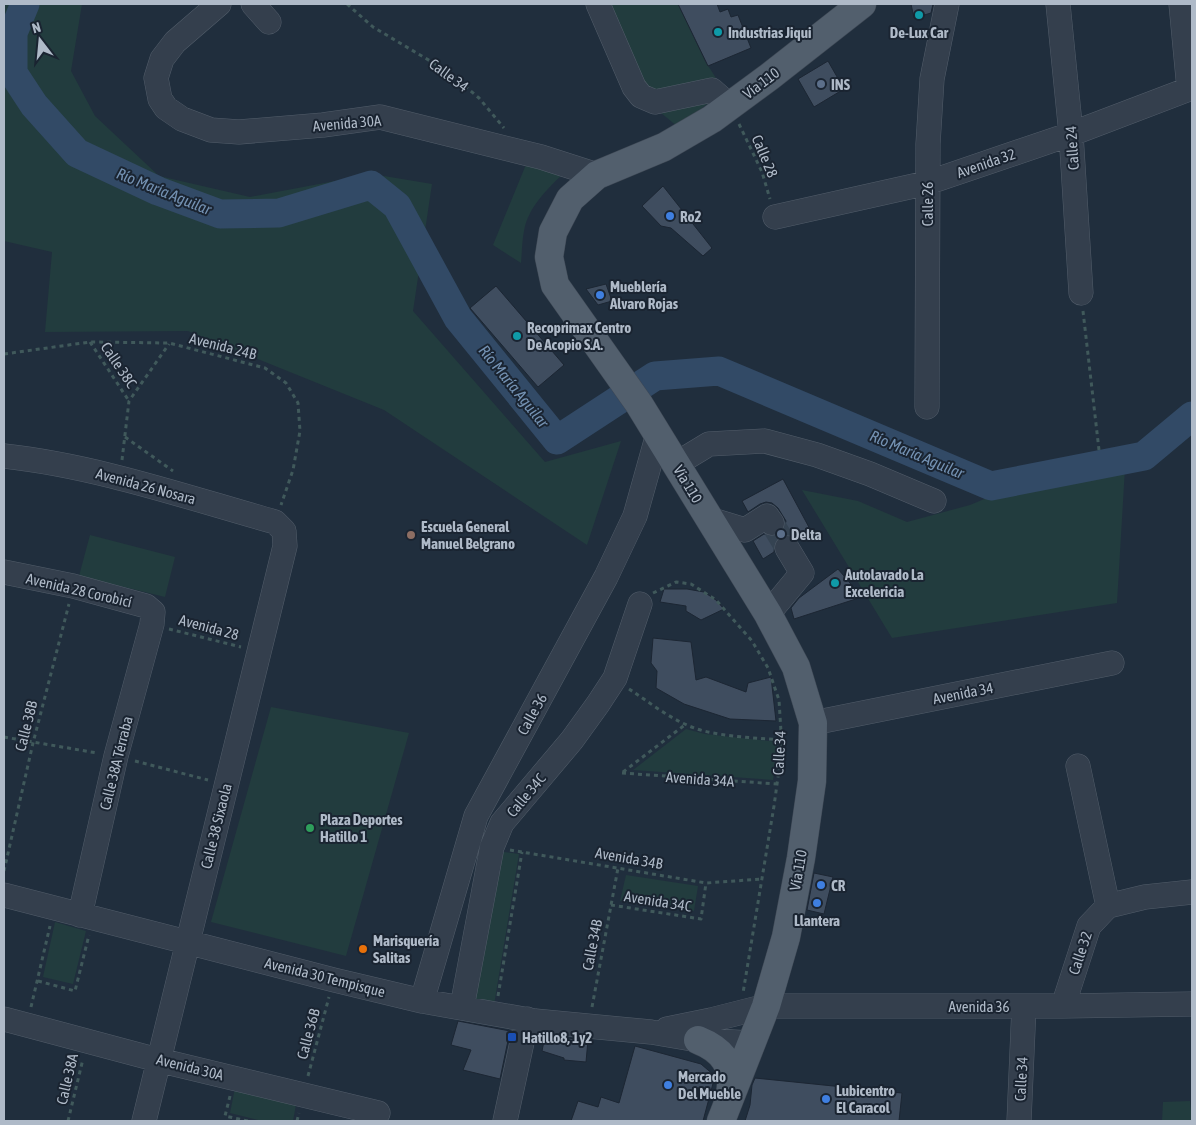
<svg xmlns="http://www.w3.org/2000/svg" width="1196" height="1125" font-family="'Asap Condensed',sans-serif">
	<rect width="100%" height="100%" fill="#202e3d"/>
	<path fill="#223c3e" d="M4,4H82L71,71L95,116L159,176L250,197L372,174L432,184L413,311L545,462L621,441L587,545L384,410L188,331L45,332L52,252L4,241Z
		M591,4H678L705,61L716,78L721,93L678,127L626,84Z
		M527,162L563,174C546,190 528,208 524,231C522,241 522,252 521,263L493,245Z
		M1125,468L1117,603L892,638L802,490L858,501L907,522L970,505L1001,492Z
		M90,535L175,557L165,597L79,576Z
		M271,707L409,733L346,956L211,922Z
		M686,729L705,734L778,742L773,780L633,770Z
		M496,851L519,854L494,1005L467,999Z
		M626,875L698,886L694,911L620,901Z
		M55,922L86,931L73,984L43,977Z
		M236,1083L297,1099L293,1121H262L230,1113Z
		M1190,1101L1192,1121H1162L1163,1102Z"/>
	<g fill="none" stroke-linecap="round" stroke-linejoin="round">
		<path stroke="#324a66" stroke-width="29" d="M25,4L13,33V73L34,105L77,153L158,191L220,214L279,213L371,185L397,206L458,318L557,440L655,376L719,371L991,486L1144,456L1192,416"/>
	</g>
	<path fill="#3f4d5f" stroke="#1c2633" d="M678,4H717L720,12L728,9L731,17L738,15L751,48L708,66Z
		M911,4H933L931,13L914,18Z
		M828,61L844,89L814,107L798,79Z
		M663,186L712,248L703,256L671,228L661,226L642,206Z
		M606,284L612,301L598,305L586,289Z
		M496,286L564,365L538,387L470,308Z
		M783,479L811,531L797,539L793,536L787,534L780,536L775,542L774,552L763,559L753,541L764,534L773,537L780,534L784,529L786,521L778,508L772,503L766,502L760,504L748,512L742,501Z
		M838,569L862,597L794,619L791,608L799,598Z
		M664,589H687L704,592L716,600L724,609L701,620L686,611V606L660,602Z
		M653,638L691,642L696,680L706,677L746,692L748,683L771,677L776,721L730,719L684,704L656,688L657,671L651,663Z
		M814,873L833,877L824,914L807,910Z
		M458,1021L510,1031L500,1079L463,1070L471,1050L451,1045Z
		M545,1036L588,1040L586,1062L564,1060V1058L542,1051Z
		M635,1046L701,1064L715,1076L703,1121H571L578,1101L598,1107L601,1097L619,1103Z
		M755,1078L902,1093L899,1121H745L750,1105L752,1085Z"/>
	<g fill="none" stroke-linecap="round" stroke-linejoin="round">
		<path stroke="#354352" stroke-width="24" stroke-dasharray="24 12" stroke-linecap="butt" d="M772,523L787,548"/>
		<defs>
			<path id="minor" d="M219,4L175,42L162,59L156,78L160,99L166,108L182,119L211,130L239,132L323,125L380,117L541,157L597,175
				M253,4L269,22
				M598,4L634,87L641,96L655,102L712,90L730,106
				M1058,4L1071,134L1081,293
				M1181,4L1189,89
				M775,217L927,183L1071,134L1192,88
				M927,407L928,144L932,79L947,4
				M4,456C96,466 186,497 275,522L284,531L285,546L144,1121
				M676,464L709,444L765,441L817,455L870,474L934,501
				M709,519L745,530L767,516L772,523
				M4,572L73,586L146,606L153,612L152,624L116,756L80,915
				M768,614L802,573L787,548
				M813,723L1112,663
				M1078,766L1108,906
				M4,895L334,980L422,1001L535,1021L651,1032L698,1040L751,1043
				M1108,906L1145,897L1192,892
				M422,1001L476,816L606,577L635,516L658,434
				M1063,1006L1089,926L1108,906
				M462,1007L492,847L502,823L572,740L598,704L615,678L640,604
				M4,1019L158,1060L378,1113
				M667,1029L711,1020L766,1006H1063L1192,1004
				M505,1121L527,1019
				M1019,1121L1024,1006"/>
			<path id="major" d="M698,1040C723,1050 735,1066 730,1094
				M721,1121L766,1006L786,937L801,858L812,781L813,723L796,667L768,614L639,404L555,285L549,257L553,232L570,199L597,175L664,147L712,119L769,77L862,4"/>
		</defs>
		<use href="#minor" stroke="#525d6a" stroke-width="25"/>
		<use href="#major" stroke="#3e4855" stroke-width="29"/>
		<path stroke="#40595b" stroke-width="3" stroke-dasharray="4 4" stroke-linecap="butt" d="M347,4L373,27L447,71L479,98L504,128
			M739,124L762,172L770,199
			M1083,311L1099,450
			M90,342L129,401
			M4,354L90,342L169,343L265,368L286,383L298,403L300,431L293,470L281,505
			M125,437L173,471
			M122,460L129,401L169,344
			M653,593L676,582L691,584L716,600L752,641L768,668L779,700L782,748L774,806L743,993
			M169,629L241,647
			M629,689C652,704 676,724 704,731C729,737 756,738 782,740
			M4,737L97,753
			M135,761L208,780
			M623,772L686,724
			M622,773L777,784
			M510,850L706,883L762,879
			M4,871L33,743L69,604
			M611,905L701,919L706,883
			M38,981L75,991L89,935
			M498,996L522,852
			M31,1007L50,926
			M592,1007L618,868
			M308,1076L329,997
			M230,1096L225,1116L248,1121
			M68,1121L83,1059
			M297,1121L299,1113"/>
		<use href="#minor" stroke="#343f4d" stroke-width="24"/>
		<use href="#major" stroke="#525f6d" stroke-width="28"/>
	</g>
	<g fill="#0f9aa8" stroke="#1a2431" stroke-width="2">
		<circle cx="919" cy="15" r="5"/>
		<circle cx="718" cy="32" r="5"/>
		<circle cx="517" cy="336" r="5"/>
		<circle cx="835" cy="583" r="5"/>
	</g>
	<g fill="#5c6f8a" stroke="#1a2431" stroke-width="2">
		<circle cx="821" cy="84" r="5"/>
		<circle cx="781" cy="534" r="5"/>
	</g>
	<g fill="#3f7fe0" stroke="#1a2431" stroke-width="2">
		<circle cx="670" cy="216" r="5"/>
		<circle cx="600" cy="295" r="5"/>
		<circle cx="821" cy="885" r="5"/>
		<circle cx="817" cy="903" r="5"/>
		<circle cx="668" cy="1085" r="5"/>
		<circle cx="826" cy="1099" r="5"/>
	</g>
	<circle fill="#8d6e63" stroke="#1a2431" stroke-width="2" cx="411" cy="535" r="5"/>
	<circle fill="#2e9e5b" stroke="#1a2431" stroke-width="2" cx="310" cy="828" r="5"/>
	<circle fill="#e8710a" stroke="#1a2431" stroke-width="2" cx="363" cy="949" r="5"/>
	<rect fill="#1a4fb4" stroke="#1a2431" stroke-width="2" x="507" y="1032" width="10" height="10" rx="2.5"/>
	<g text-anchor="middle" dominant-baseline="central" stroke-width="4" stroke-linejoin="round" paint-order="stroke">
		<g font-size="15" font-weight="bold" fill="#afbac8" stroke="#1a2431" text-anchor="start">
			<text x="728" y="32">Industrias Jiqui</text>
			<text x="919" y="32" text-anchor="middle">De-Lux Car</text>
			<text x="831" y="84">INS</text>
			<text x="680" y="216">Ro2</text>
			<text x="610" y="286">Mueblería<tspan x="610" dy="17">Alvaro Rojas</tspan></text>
			<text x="527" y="327">Recoprimax Centro<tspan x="527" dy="17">De Acopio S.A.</tspan></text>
			<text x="421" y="526">Escuela General<tspan x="421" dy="17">Manuel Belgrano</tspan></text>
			<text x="791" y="534">Delta</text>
			<text x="845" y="574">Autolavado La<tspan x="845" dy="17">Excelericia</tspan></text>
			<text x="320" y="819">Plaza Deportes<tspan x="320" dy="17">Hatillo 1</tspan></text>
			<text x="831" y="885">CR</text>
			<text x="817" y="920" text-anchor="middle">Llantera</text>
			<text x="373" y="940">Marisquería<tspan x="373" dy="17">Salitas</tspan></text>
			<text x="522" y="1037">Hatillo8, 1y2</text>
			<text x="678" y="1076">Mercado<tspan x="678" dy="17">Del Mueble</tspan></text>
			<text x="836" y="1090">Lubicentro<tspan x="836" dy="17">El Caracol</tspan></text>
		</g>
		<g font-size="15" fill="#afbac8" stroke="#1a2431">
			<text transform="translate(449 75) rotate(36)">Calle 34</text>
			<text transform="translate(761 83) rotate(-37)">Vía 110</text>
			<text transform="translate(347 123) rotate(-5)">Avenida 30A</text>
			<text transform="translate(1072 148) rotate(-94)">Calle 24</text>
			<text transform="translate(765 156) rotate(67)">Calle 28</text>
			<text transform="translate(986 163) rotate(-19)">Avenida 32</text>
			<text transform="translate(927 204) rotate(-90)">Calle 26</text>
			<text transform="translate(223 346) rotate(14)">Avenida 24B</text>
			<text transform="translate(119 365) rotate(56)">Calle 38C</text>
			<text transform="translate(688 484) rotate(59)">Vía 110</text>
			<text transform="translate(146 486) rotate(15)">Avenida 26 Nosara</text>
			<text transform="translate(79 590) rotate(13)">Avenida 28 Corobicí</text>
			<text transform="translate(209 627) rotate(15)">Avenida 28</text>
			<text transform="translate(963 693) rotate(-11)">Avenida 34</text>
			<text transform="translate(532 714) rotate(-61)">Calle 36</text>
			<text transform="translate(26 726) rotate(-76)">Calle 38B</text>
			<text transform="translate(779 753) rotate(-87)">Calle 34</text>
			<text transform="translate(116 763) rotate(-76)">Calle 38A Térraba</text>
			<text transform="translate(700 779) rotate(4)">Avenida 34A</text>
			<text transform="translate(526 795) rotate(-50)">Calle 34C</text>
			<text transform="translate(216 826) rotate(-76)">Calle 38 Sixaola</text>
			<text transform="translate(629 858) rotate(10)">Avenida 34B</text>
			<text transform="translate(798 870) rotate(-80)">Vía 110</text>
			<text transform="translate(658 901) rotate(9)">Avenida 34C</text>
			<text transform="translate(592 945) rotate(-79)">Calle 34B</text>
			<text transform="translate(1080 953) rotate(-72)">Calle 32</text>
			<text transform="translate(325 977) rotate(14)">Avenida 30 Tempisque</text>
			<text x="979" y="1006">Avenida 36</text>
			<text transform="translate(308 1034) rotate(-75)">Calle 36B</text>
			<text transform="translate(190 1067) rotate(14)">Avenida 30A</text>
			<text transform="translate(67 1079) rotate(-77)">Calle 38A</text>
			<text transform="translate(1021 1079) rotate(-87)">Calle 34</text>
		</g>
		<g font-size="16" font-style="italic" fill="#7492b3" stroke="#1a2431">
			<text transform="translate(164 191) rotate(22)">Río María Aguilar</text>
			<text transform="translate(514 386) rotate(51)">Río María Aguilar</text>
			<text transform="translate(917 454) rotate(23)">Río María Aguilar</text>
		</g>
	</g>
	<rect width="1196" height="1125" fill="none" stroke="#afbac8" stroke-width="10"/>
	<g transform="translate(40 40) rotate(344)" stroke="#1a2431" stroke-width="4" paint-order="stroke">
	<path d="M0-4L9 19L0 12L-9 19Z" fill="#afbac8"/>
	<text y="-8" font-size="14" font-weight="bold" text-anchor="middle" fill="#afbac8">N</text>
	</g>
</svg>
